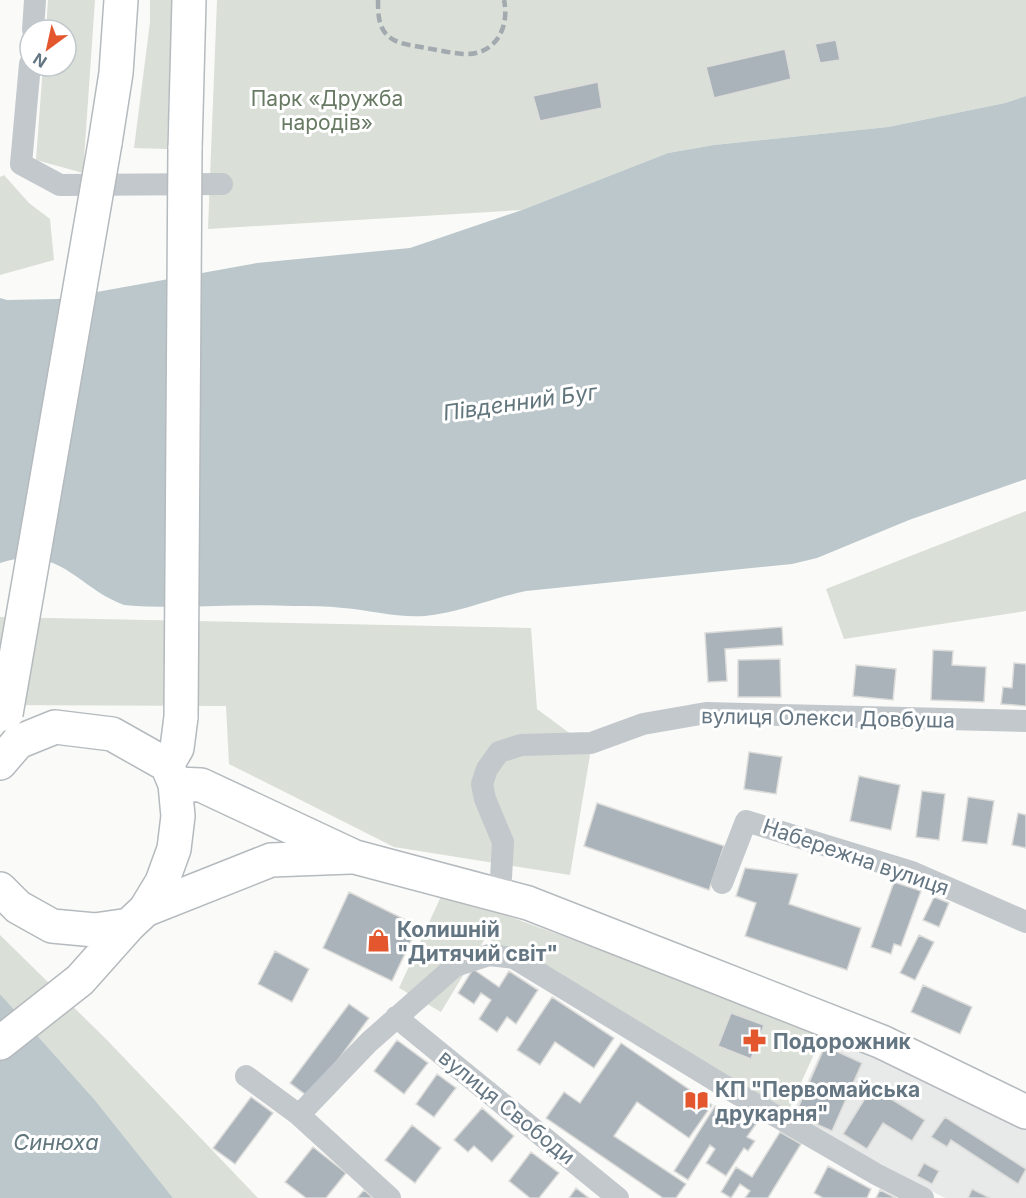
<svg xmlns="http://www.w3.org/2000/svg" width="1026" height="1198" font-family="Inter,sans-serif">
	<rect width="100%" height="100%" fill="#fafaf8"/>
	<path fill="#e8e9e9" d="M828,1037L950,1090L1026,1129V1198H945L791,1116Z"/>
	<path fill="#dadfd7" d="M48,0H95L83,173L36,160L43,66H66V30H46Z
		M150,0H172L167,149L134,148L150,22Z
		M217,0H1026V96L1005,103L888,127L714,145L668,153L522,210L208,229Z
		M4,175L29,203L50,219L54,260L0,275V177Z
		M1026,511V611L844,639L826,589Z
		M0,617L531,628L537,709L591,749L570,875L394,847L229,764L226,706L0,705Z
		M443,892L824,1032L786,1116L486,937L441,1012L399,988Z
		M0,935L107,1040L258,1198H173L94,1099L0,994Z"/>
	<path fill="#bbc7cb" d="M1026,96V479L909,520L817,558L792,564L526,591C492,598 460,613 425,616C397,618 370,610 343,608C326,606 310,606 293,606C237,603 180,610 124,605C77,588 61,544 0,563V298L7,300L58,299L257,263L410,248L522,210L668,153L714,145L888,127L1005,103Z
		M0,994L94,1099L173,1198H0Z"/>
	<path fill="#aab3b9" stroke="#dcdcda" stroke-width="1.5" d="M836,40L840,60L820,63L815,44Z
		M785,49L791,79L714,98L706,67Z
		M598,82L602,108L540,121L533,96Z
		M782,627L783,645L725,649L727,681L708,682L705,633Z
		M933,650L953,651L952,665L986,667L984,702L931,700Z
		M780,659L781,697H738V660Z
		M1014,663L1026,664V706L1001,704L1003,687L1012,688Z
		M856,665L896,669L893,700L853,696Z
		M749,752L782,757L776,794L744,789Z
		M859,776L900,785L891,830L850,821Z
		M922,791L945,794L939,840L916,837Z
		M968,797L994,801L987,844L962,841Z
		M597,803L724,846L709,890L584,846Z
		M1018,813L1026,815V848L1012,845Z
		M745,868L798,874L789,904L861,928L847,970L745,936L756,903L736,896Z
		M894,882L921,891L901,946L894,944L891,954L871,947Z
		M349,892L418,926L392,981L323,948Z
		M934,897L949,903L939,927L923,920Z
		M919,935L934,942L915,980L900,973Z
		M275,951L309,969L292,1002L258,984Z
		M473,969L499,987L509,971L538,990L516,1024L507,1017L497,1032L479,1019L491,1000L481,993L474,1004L458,993Z
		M923,985L972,1007L960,1034L911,1012Z
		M552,997L614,1038L594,1068L555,1042L540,1065L517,1050Z
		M349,1004L369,1018L310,1098L290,1083Z
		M731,1013L764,1025L751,1059L718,1046Z
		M397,1040L428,1063L404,1094L374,1071Z
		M621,1043L712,1105L689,1138L637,1102L614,1136L686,1184L676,1198H663L546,1118L564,1092L580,1103Z
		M825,1046L862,1063L832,1131L795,1115Z
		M437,1074L456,1088L434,1117L416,1104Z
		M872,1087L925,1120L912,1141L883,1123L867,1149L843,1134Z
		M251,1097L273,1113L235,1164L213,1148Z
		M715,1106L733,1117L737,1112L756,1124L747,1137L755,1141L748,1151L744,1148L726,1176L706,1163L715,1149L710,1145L688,1180L674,1171Z
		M482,1108L514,1136L492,1162L474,1146L468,1152L454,1140Z
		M945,1117L1026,1169L1018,1184L951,1140L947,1147L931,1137Z
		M412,1125L441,1148L415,1183L385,1160Z
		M780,1132L801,1144L768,1198H745L750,1191L740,1184L731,1198L721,1192L736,1167L752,1177Z
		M313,1147L346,1173L326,1198H306L285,1182Z
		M531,1152L559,1173L539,1198H530L509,1181Z
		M924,1163L939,1171L932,1184L917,1176Z
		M828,1166L871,1189L867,1198H823L814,1193Z
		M576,1188L589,1198H569Z
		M972,1189L990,1198H968Z
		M364,1190L373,1198H357Z
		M880,1190L896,1198H876Z"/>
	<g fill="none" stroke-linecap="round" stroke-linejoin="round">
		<defs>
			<path id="primary" d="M105,143L116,73L121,0
				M185,149L189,0
				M0,763L18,742L55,727L112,734L167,765L175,784L178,816L174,849L162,882L145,910L129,925L95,930L52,926L18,907L0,889
				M167,765L177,748L181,717
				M175,784L201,785L355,857L528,903L689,966L882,1042L1026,1112
				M145,910L271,860L350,857
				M0,1043L80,980L129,925"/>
		</defs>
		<use href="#primary" stroke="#b5babe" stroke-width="36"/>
		<path stroke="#c3c8cc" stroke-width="22" d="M33,30L35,0
			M30,64L21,164L60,185L222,184
			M722,883L746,821L912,872L1026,922
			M500,896L503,842L485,799L482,784L487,769L499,752L521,745L591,743L643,724L706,713L1026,721
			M396,1017L618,1198
			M246,1076L299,1115L390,1198
			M299,1115L369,1042L455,966L489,955L514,958L736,1093L876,1174L923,1198"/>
		<use href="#primary" stroke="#fff" stroke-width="33"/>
		<path stroke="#a2aab0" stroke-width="4.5" stroke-dasharray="9 4.5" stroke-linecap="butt" d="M378,0C378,12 378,26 387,35C397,45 413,45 426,48C438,50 451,53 463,54C495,56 510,28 504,0"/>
		<defs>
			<path id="primary-bridge" d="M6,714L105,143
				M181,717L185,149"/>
		</defs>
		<use href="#primary-bridge" stroke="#b5babe" stroke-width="36" stroke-linecap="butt"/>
		<use href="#primary-bridge" stroke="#fff" stroke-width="33"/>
	</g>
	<defs>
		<symbol id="shop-bare" viewBox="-9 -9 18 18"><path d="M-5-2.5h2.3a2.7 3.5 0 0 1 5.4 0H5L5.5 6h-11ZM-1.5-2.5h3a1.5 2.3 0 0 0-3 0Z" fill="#e4572e" stroke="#fff" stroke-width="2.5" paint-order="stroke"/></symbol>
		<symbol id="pharmacy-bare" viewBox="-9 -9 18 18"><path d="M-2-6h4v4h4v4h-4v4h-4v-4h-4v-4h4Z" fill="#e4572e" stroke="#fff" stroke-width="2.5" paint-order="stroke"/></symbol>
		<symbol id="library-bare" viewBox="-9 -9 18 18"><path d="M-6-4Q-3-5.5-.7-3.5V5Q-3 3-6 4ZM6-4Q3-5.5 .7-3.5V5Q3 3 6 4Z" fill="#e4572e" stroke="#fff" stroke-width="2.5" paint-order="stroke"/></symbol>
	</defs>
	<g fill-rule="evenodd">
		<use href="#shop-bare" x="362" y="924" width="33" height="33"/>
		<use href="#pharmacy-bare" x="738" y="1024" width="33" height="33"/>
		<use href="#library-bare" x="680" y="1084" width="33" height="33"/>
	</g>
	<g text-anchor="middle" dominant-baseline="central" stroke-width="6" stroke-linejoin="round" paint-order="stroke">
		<g font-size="21" fill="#687a64" stroke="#fff">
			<text x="327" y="98">Парк «Дружба<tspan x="327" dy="24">народів»</tspan></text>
		</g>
		<g font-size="21" fill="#657683" stroke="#fff">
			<text transform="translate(828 718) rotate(1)">вулиця Олекси Довбуша</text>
			<text transform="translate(856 857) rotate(19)">Набережна вулиця</text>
			<text transform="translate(507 1107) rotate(39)">вулиця Свободи</text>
		</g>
		<g font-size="21" font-weight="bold" fill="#657683" stroke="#fff" text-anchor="start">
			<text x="397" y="929">Колишній<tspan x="397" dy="24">"Дитячий світ"</tspan></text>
			<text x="773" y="1041">Подорожник</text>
			<text x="715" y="1089">КП "Первомайська<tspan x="715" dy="24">друкарня"</tspan></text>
		</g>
		<g font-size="22" font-style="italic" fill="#60757c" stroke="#fff">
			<text transform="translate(520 402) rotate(-8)">Південний Буг</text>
			<text x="56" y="1142">Синюха</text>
		</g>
	</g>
	<g transform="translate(48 48) rotate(213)"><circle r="28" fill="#ffffff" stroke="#c1c8cd" stroke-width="1.5"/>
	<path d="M0-4.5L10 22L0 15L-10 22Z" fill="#e4572e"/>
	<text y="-9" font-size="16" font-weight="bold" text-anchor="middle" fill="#657683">N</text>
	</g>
</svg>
